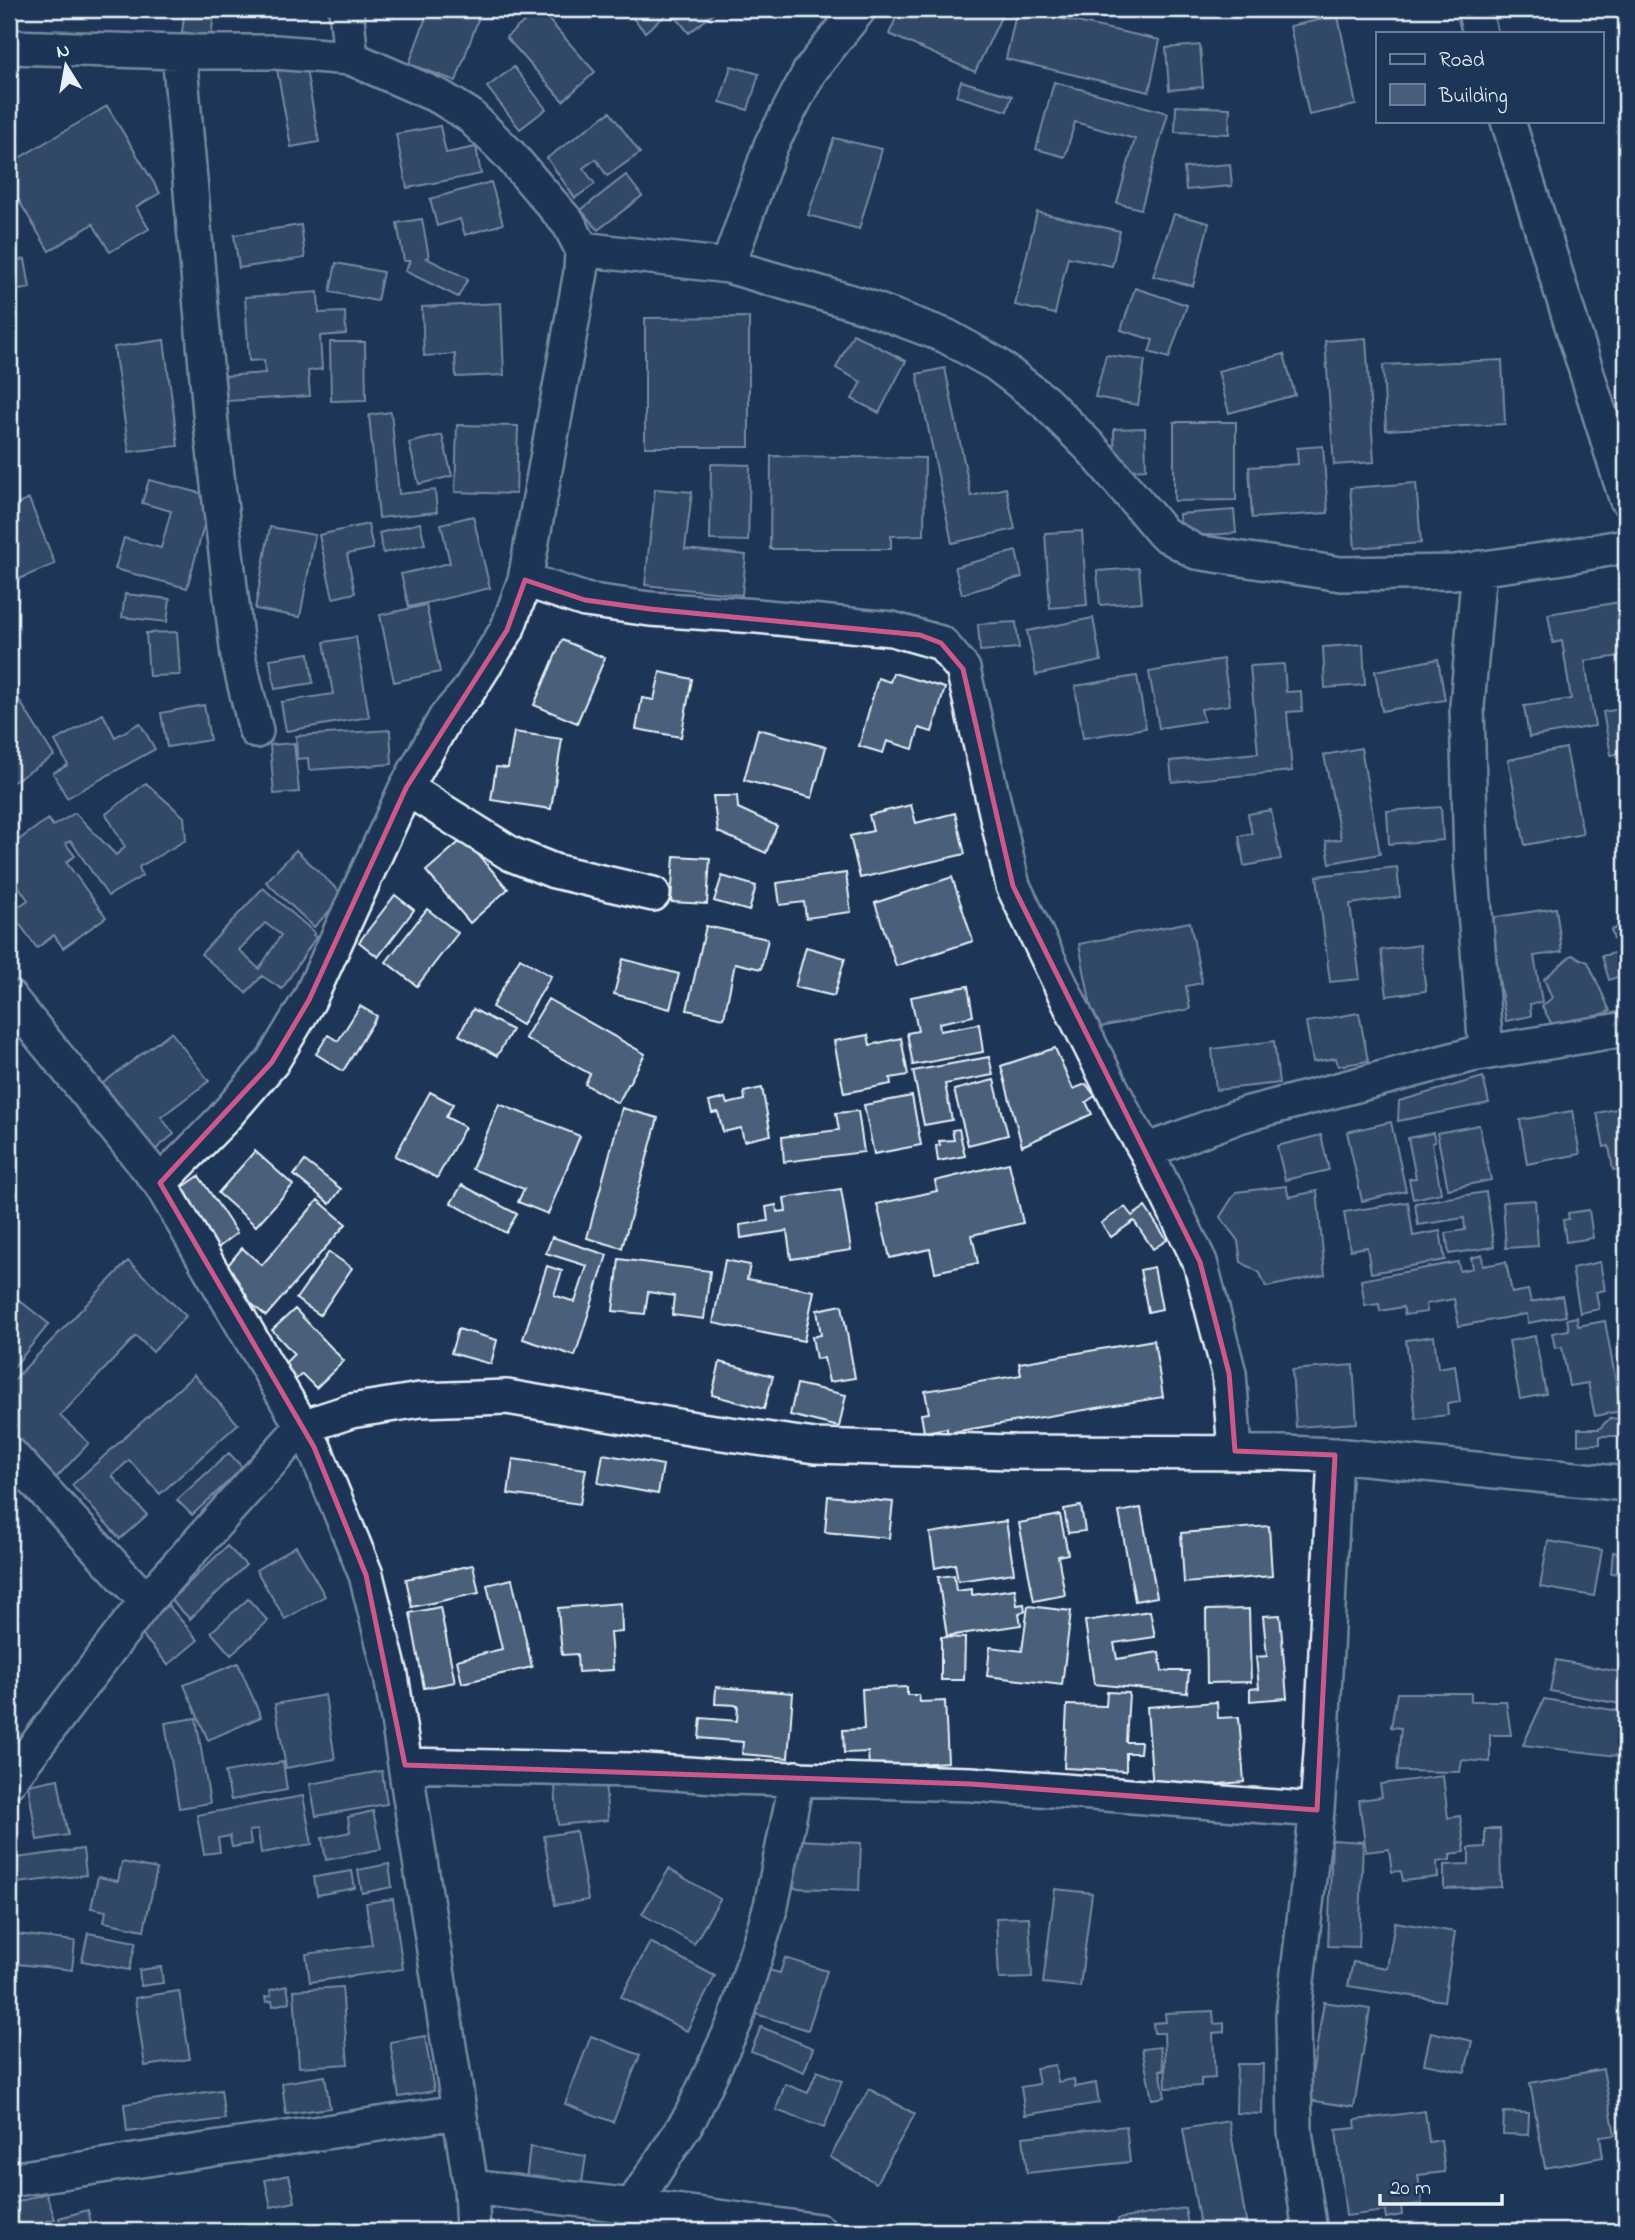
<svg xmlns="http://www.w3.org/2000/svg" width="1635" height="2240" font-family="'Indie Flower',sans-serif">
	<rect width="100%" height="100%" fill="#1d3557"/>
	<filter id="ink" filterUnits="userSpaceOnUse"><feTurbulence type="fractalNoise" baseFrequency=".0143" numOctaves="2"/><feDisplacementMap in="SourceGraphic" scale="14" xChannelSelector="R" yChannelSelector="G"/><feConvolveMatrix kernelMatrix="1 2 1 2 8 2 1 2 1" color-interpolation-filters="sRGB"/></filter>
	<g filter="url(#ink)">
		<path fill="#495e7a" stroke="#e8f1f8" stroke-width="2" fill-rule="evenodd" d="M185,9H215L211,36L182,32Z
			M429,9H476L481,11L456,81L409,64Z
			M539,9L595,72L563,101L506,37Z
			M625,9H717L718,10L689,33L671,11L645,32Z
			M900,9H989L1002,15L975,72L889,34Z
			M1017,9L1160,40L1149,92L1006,59Z
			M1338,16L1356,105L1309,115L1290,26Z
			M1200,45L1203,87L1169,90L1166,48Z
			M305,64L319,142L291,147L277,69Z
			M731,66L759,74L748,110L720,102Z
			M514,67L546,109L520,129L487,87Z
			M961,81L1012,96L1007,111L956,96Z
			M1054,82L1168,113L1141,209L1117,203L1135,139L1075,122L1065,157L1036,149Z
			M107,106L160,193L136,207L149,229L110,252L93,224L49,251L9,184V164Z
			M1176,106L1230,108L1229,134L1175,132Z
			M610,112L640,153L607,176L596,159L583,168L595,184L575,198L547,158Z
			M440,126L446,153L476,147L481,174L407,188L396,134Z
			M834,138L882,149L859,229L808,215Z
			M1230,164L1232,186L1186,190L1184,168Z
			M626,175L642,196L598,230L581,210Z
			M491,182L503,224L465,235L460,219L437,226L430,199Z
			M1037,212L1120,231L1112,266L1068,257L1055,314L1015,305Z
			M1174,214L1209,223L1193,286L1153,276Z
			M422,219L429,257L426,258L468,279L458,297L405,271L410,261H404L397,223Z
			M301,225L305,258L239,268L234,235Z
			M25,259L30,288L9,292V262Z
			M336,263L383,272L377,301L330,292Z
			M1135,288L1187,305L1169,358L1149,352L1153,340L1121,330Z
			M318,292L319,313L345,312L346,334L320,336L322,369L308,371L310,396L227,401L225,376L265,373L264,360L249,361L245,297Z
			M501,303L504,375L456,377L455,354L424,356L422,307Z
			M749,317V447H645V318Z
			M853,334L906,361L879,413L852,399L861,382L836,368Z
			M1366,338L1374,462L1334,465L1325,341Z
			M164,340L178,446L129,452L114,347Z
			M330,342H365L366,400L331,401Z
			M1284,354L1295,395L1229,413L1218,371Z
			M1106,355L1145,360L1138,405L1095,397Z
			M1502,360L1505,424L1386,430L1383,365Z
			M945,368L971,496L1006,488L1015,529L952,543L917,374Z
			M391,412L399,494L435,490L437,512L379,518L369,415Z
			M1174,422H1236V500L1174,501Z
			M457,425L518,426L516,494L455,492Z
			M1145,428L1146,469L1115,471L1114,429Z
			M442,435L452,476L419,484L409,443Z
			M1323,446L1328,513L1252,518L1249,467L1298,464L1297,448Z
			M771,456L925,458L924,535L891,536V549H770Z
			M711,464L750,465L748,541L710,540Z
			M149,480L212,496L187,588L115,569L124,538L161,548L171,511L142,503Z
			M1416,483L1421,543L1355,548L1350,488Z
			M655,489L692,492L685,549L746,555L742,595L645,585Z
			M29,499L55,564L9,583V508Z
			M1234,510L1236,533L1181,537L1179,514Z
			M473,516L490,588L409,607L401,574L450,563L441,524Z
			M420,523L425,544L383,553L379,533Z
			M368,524L373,549L347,554L355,593L333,598L319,535Z
			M270,527L315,535L300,617L255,609Z
			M1082,531L1087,605L1050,608L1045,533Z
			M1016,551L1022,577L962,594L955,567Z
			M1139,568L1142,602L1100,605L1097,571Z
			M125,594L170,599L167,622L122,617Z
			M1626,601V630L1617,631L1621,656L1585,661L1595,726L1529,737L1524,706L1571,699L1562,641L1553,643L1548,614Z
			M426,605L440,672L394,682L380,615Z
			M1093,618L1101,661L1036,675L1027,631Z
			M1016,622L1019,648L980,651L978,624Z
			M177,632L180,675L149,676L146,633Z
			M356,637L369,717L286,731L281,702L333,694L324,642Z
			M562,640L605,658L577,723L534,705Z
			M1363,644L1365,685L1325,688L1323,647Z
			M309,653L313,683L275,689L270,659Z
			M1223,659L1230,705L1201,709L1204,721L1159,728L1149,672Z
			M1438,659L1445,700L1382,711L1375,671Z
			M1284,664L1286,692L1301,691L1302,711L1287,712L1292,771L1172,782L1170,761L1258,753L1250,666Z
			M660,672L692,679L681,737L636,729L642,698L654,700Z
			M893,673L945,688L932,732L919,728L913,749L887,741L883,753L859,746L878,678L890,682Z
			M1137,676L1146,728L1083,738L1075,686Z
			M11,687L54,756L10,784L9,689Z
			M204,705L210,740L167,747L161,713Z
			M1626,708V753L1611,755L1603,712Z
			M103,714L115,737L140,723L155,749L67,798L53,773L68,765L55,741Z
			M758,729L826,747L812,798L744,780Z
			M390,730L392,764L309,770L308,758L297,759L296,736Z
			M514,732L562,739L551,809L491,800L496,767L508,768Z
			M294,743L299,792L274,794L270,745Z
			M1361,748L1380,854L1330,863L1326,841L1341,839L1324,755Z
			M1566,748L1583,834L1525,845L1508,760Z
			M146,783L184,817L186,840L139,867L142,876L108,896L71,841L65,843L75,856L66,862L106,917L63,948L54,935L37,948L11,912L28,900L15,881L9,886V847L48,819L53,826L75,813L116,855L125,847L106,814Z
			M713,796H737L738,808L777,826L766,853L718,832Z
			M911,805L916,823L955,813L965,854L860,878L850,836L873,831L869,815Z
			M1441,807L1443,840L1389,844L1387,811Z
			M1271,810L1281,859L1244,866L1239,836L1252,834L1248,814Z
			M464,838L508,889L470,923L426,871Z
			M296,850L344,896L314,927L266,882Z
			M674,856L710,858L707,904L671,902Z
			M1397,867L1400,897L1350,904L1360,979L1330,982L1317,876Z
			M846,873L851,912L806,918L804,902L780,905L777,883Z
			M722,876L756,886L749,911L714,901Z
			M952,877L973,941L896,966L875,903Z
			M263,888L315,933L313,935L316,937L282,989L262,976L246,993L201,954ZM265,923L281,935L259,969L239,950Z
			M395,895L414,910L378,957L359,942Z
			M1556,908L1562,952L1534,956L1542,1002L1530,1004L1531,1016L1506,1021L1489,918Z
			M427,909L458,933L417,986L386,962Z
			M1190,922L1202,983L1186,986L1190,1009L1095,1028L1079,944Z
			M1626,925V974L1609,980L1602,956L1618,952L1611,930Z
			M706,926L768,939L761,969L735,963L724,1018L687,1010Z
			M1420,945L1426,991L1387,996L1381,950Z
			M806,947L845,958L834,996L795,987Z
			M1572,955L1588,962L1610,1011L1556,1032L1542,1006L1552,998L1544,979Z
			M520,958L551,976L522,1025L492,1007Z
			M623,959L679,974L670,1009L614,994Z
			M968,986L973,1016L939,1023L940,1031L979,1024L983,1052L913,1065L907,1033L918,1031L911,997Z
			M548,999L645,1054L618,1103L585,1084L590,1074L525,1038Z
			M360,1006L377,1016L343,1071L316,1054L328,1035L338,1041Z
			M473,1009L512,1030L497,1056L459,1035Z
			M1359,1013L1368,1061L1338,1066L1336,1058L1313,1062L1306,1022Z
			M171,1032L209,1081L161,1117L174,1134L155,1150L103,1083Z
			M868,1035L870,1045L901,1038L908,1075L890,1078L891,1084L844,1093L834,1041Z
			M1274,1041L1279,1083L1216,1090L1212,1049Z
			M1055,1048L1073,1089L1086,1084L1095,1096L1086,1102L1092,1114L1022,1146L1001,1066Z
			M989,1057L993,1075L945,1084L952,1120L924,1125L913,1071Z
			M1483,1077L1489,1103L1398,1121L1399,1101Z
			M994,1080L1008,1135L968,1145L954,1090Z
			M762,1088L771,1135L744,1141L741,1128L723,1132L718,1112L712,1113L709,1102L725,1098L727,1104L745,1100L744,1092Z
			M430,1092L453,1104L446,1117L465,1127L437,1178L395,1156Z
			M912,1096L921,1145L874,1154L864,1105Z
			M499,1104L580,1136L548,1214L518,1202L524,1189L472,1169Z
			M1626,1107V1186L1625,1187L1621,1169L1613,1170L1609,1146L1604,1147L1597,1113Z
			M622,1108L658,1118L622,1248L587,1238Z
			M858,1111L864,1152L784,1162L782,1137L839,1130L836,1113Z
			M1572,1111L1580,1154L1527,1164L1520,1120Z
			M1391,1122L1406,1191L1362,1201L1347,1132Z
			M1479,1125L1491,1180L1448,1189L1437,1133Z
			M959,1129L965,1156L938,1161L936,1146L940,1145L939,1141L954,1140L952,1130Z
			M1433,1133L1435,1142L1432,1143L1441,1193L1413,1199L1409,1179L1416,1178L1408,1138Z
			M1321,1135L1329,1170L1285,1180L1277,1146Z
			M255,1151L293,1185L256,1226L218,1193Z
			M305,1161L341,1189L330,1204L294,1175Z
			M1009,1163L1023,1223L972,1235L978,1263L935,1272L930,1249L890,1258L877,1204L937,1191L935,1181Z
			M199,1176L237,1233L215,1250L174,1193Z
			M462,1185L517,1214L506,1233L451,1203Z
			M1286,1186L1289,1197L1317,1191L1325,1275L1266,1287L1260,1273L1241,1262L1238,1241L1220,1217L1236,1192Z
			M841,1189L851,1250L791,1259L787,1231L741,1238L740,1225L768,1221L766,1207L776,1205L777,1212L786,1211L784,1198Z
			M1486,1192L1494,1247L1449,1254L1446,1233L1465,1230L1464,1218L1418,1225L1415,1203Z
			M318,1200L346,1224L266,1316L219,1276L242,1248L262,1265Z
			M1535,1200L1538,1246L1506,1248L1503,1202Z
			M1408,1202L1413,1236L1440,1231L1445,1260L1371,1273L1367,1247L1350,1250L1344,1212Z
			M1125,1207L1132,1216L1145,1207L1167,1240L1153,1249L1134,1221L1111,1237L1101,1223Z
			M1589,1210L1593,1238L1566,1242L1563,1220L1569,1219L1568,1213Z
			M552,1237L607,1255L575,1356L523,1339L547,1266L562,1271L554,1295L575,1302L587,1266L546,1253Z
			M329,1252L352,1268L320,1315L296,1299Z
			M1482,1255L1483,1266L1506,1262L1512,1293L1528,1290L1531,1302L1562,1296L1566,1316L1528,1323L1527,1314L1459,1326L1454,1299L1426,1304L1427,1312L1405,1315L1403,1307L1380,1311L1379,1304L1365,1306L1361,1280L1458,1262L1460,1271L1473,1268L1471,1258Z
			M619,1259L710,1271L704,1319L672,1315L674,1296L648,1292L645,1314L613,1311Z
			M725,1260L750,1265L747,1279L814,1291L804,1341L713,1323Z
			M128,1261L186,1316L153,1352L136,1336L60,1416L89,1443L55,1479L9,1435V1385Z
			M1600,1262L1605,1290L1596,1292L1599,1309L1580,1313L1572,1268Z
			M1154,1267L1162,1309L1148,1312L1140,1270Z
			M9,1292L49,1324L9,1373Z
			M842,1305L855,1378L829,1382L824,1358L816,1359L812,1337L821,1335L817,1310Z
			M295,1309L344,1361L316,1388L302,1374L294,1381L281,1367L294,1354L272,1330Z
			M1577,1317L1578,1326L1605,1321L1621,1411L1595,1416L1588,1383L1569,1386L1562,1347L1555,1348L1552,1333L1569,1330L1567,1319Z
			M458,1329L497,1340L491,1364L451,1353Z
			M1434,1336L1438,1368L1455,1365L1460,1402L1447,1404L1448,1415L1416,1419L1406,1340Z
			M1535,1336L1546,1394L1520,1399L1509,1341Z
			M1154,1340L1163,1397L947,1433V1428L924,1432L921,1414L929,1413L925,1391L1021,1375L1019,1363Z
			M720,1362L773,1376L764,1409L712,1395Z
			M1353,1365L1357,1423L1296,1427L1292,1370Z
			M194,1375L238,1424L160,1494L129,1460L112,1476L147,1515L120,1539L72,1485Z
			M797,1384L846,1395L839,1427L790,1415Z
			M1626,1418V1436H1600V1444L1578,1445V1429H1599L1609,1419Z
			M229,1453L243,1468L192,1515L177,1500Z
			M603,1454L663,1465L658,1494L598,1483Z
			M513,1459L586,1469L580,1504L508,1494Z
			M828,1496L893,1502L889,1538L825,1532Z
			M1081,1506L1085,1531L1068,1533L1064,1509Z
			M1141,1508L1157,1597L1135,1601L1119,1512Z
			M1060,1515L1068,1554L1058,1556L1065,1595L1034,1601L1019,1523Z
			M1006,1521L1014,1573L958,1581L955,1564L935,1568L930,1533Z
			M1269,1526L1272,1576L1184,1583L1181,1533Z
			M1548,1541L1602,1550L1594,1596L1540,1587Z
			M227,1546L246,1565L190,1619L171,1600Z
			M296,1546L325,1596L285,1619L256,1570Z
			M1613,1552L1626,1554V1593H1619L1621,1574L1611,1573Z
			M473,1565L479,1593L412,1607L406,1579Z
			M954,1575L956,1591L972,1589V1595L1015,1589L1017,1605L1024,1604L1025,1611L1019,1613L1021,1625L947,1636L938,1577Z
			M512,1579L532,1667L462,1683L457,1660L502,1649L487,1585Z
			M248,1599L268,1621L231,1655L211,1632Z
			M621,1603L622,1632L610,1633L613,1670L578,1672L577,1654L562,1655L558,1608Z
			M168,1605L198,1640L168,1665L138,1630Z
			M1028,1606L1071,1611L1062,1685L987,1676L990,1647L1022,1651Z
			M440,1607L455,1682L424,1688L410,1613Z
			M1249,1609L1251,1682L1207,1683L1206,1610Z
			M1150,1611L1155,1637L1114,1643L1117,1659L1159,1652L1162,1671H1189L1187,1693L1094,1684L1085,1621Z
			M1280,1615L1287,1698L1250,1701V1689L1259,1688L1256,1657L1267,1656L1263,1616Z
			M941,1637L965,1638L964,1680H941Z
			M1556,1660L1626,1673V1705L1550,1691Z
			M238,1663L261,1717L208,1740L184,1685Z
			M716,1687L793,1693L788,1758L742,1754L743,1742L699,1738L701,1718L737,1721L738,1705L715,1704Z
			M907,1687V1695H919L920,1702L945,1701L948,1762L869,1767L868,1752L844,1753L843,1730L864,1729L862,1689Z
			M1107,1692L1129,1693L1126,1742H1141L1140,1753H1126V1771L1064,1768L1067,1705L1106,1706Z
			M1397,1693H1471V1701H1506L1511,1735H1490V1762L1462,1760L1460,1772L1397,1771L1401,1728L1391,1727Z
			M325,1695L335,1759L286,1768L275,1704Z
			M1544,1699L1626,1712V1757L1523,1745Z
			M1217,1702L1218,1718L1239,1717L1244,1782L1153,1789L1147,1707Z
			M196,1718L210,1803L179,1808L165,1723Z
			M283,1762L287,1790L231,1800L225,1772Z
			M382,1771L387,1804L316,1816L310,1784Z
			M1443,1776L1448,1818L1460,1816L1465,1852L1450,1854V1860L1437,1862L1438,1877L1403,1881L1401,1871L1392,1872L1389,1849L1366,1852L1359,1800L1382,1797L1380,1784Z
			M58,1779L68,1835L37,1840L28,1785Z
			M605,1782L608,1820L558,1825L555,1786Z
			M303,1796L312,1844L261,1853L258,1830L249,1831L251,1844L232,1847L230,1836L218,1838L220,1852L204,1854L197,1815Z
			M373,1811L381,1849L326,1860L322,1838L350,1832L348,1817Z
			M1485,1829H1500L1501,1887L1444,1889V1865L1469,1864V1848L1485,1847Z
			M576,1831L588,1900L555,1905L544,1836Z
			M796,1840L861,1843L859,1890L794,1888Z
			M1332,1840L1363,1842L1359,1947L1328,1946Z
			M83,1849L86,1875L9,1884V1859Z
			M122,1862L157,1869L144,1930L104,1922L106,1911L91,1908L98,1877L118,1881Z
			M389,1864L392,1887L362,1893L358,1870Z
			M669,1869L720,1899L694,1944L642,1914Z
			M352,1871L355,1888L317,1895L314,1877Z
			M1055,1889L1092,1893L1080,1987L1043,1983Z
			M393,1899L403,1969L310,1982L306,1954L372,1945L366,1903Z
			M1029,1917L1032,1978L999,1979L996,1918Z
			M1395,1922L1455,1932L1444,2001L1348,1986L1353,1962L1387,1968Z
			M9,1933L75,1941L72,1970L9,1963Z
			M88,1933L136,1942L129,1970L82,1961Z
			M650,1942L715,1976L687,2031L621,1997Z
			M785,1958L827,1971L808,2030L753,2013L768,1970L780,1973Z
			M161,1967L163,1983L141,1986L139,1970Z
			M287,1986L290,2002L273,2006L272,2001L266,2002L265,1997L271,1996L270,1990Z
			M342,1987L348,2064L299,2067L294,1990Z
			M179,1991L190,2059L145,2066L135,1998Z
			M1324,2002L1370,2009L1354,2107L1308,2100Z
			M1213,2011L1214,2024L1224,2023V2032L1213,2033L1215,2078L1201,2079V2086L1166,2088L1164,2033H1154L1153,2023L1166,2022L1165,2013Z
			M1626,2025V2084L1619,2026Z
			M761,2027L813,2048L804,2072L751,2051Z
			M1431,2032L1472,2041L1465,2072L1424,2064Z
			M425,2036L434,2091L399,2097L390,2042Z
			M591,2036L640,2055L613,2122L565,2104Z
			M1160,2047L1164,2070H1160L1165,2097L1152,2099L1142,2049Z
			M1237,2064H1263L1262,2114L1236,2113Z
			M1055,2065L1058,2082L1074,2079L1075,2087L1096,2083L1099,2103L1025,2115L1021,2087L1039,2084L1036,2068Z
			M1603,2069L1615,2135L1600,2137L1603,2157L1545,2168L1530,2083Z
			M817,2071L842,2081L824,2128L776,2110L785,2084L808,2093Z
			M325,2076L330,2108L286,2114L282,2083Z
			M869,2089L915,2114L876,2183L830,2157Z
			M221,2090L225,2119L127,2132L124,2104Z
			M1425,2111L1429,2142L1441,2140L1445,2172L1418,2175L1422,2204L1401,2206L1402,2215L1386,2218L1385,2211L1346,2216L1336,2130L1356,2128L1355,2120Z
			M1504,2112L1529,2113L1528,2135L1503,2134Z
			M1229,2121L1247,2227L1236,2229L1237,2231H1201L1183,2129Z
			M1126,2126L1130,2162L1027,2173L1023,2137Z
			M530,2147L586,2156L581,2189L526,2180Z
			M289,2175L295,2202L271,2207L265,2180Z
			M46,2193L55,2219L16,2231H9V2205Z
			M1185,2208L1189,2231H1120L1118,2219Z
			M88,2210L93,2231H62L59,2218Z
			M1087,2223V2231H1017L1016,2227Z"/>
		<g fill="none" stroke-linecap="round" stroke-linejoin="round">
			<defs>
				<path id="minor" d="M346,9L351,58
					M1474,9L1480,33
					M9,47L179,52H275L351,58L440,97L469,115L508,153L569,224L582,249L581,272L525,580L507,630L467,693L446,717L406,788L309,1000L272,1062L222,1120L160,1183
					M179,52L211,424L238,656L256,731
					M1508,121L1626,498
					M582,249L728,266L865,306L946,336L996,364L1044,401L1092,449L1163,533L1196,552L1341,574L1454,572L1557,558L1626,546
					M728,266L771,145L810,71L859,9
					M1479,568L1467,706L1471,861L1486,1051
					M525,580L585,600L650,609L757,616L892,629L941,643L963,669L1013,886L1076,1017L1125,1115L1146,1151L1200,1262L1229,1373L1235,1451
					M406,788L511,854L554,871L653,894
					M9,997L160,1183L314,1447L366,1575L391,1675L471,2187L473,2231
					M1146,1151L1242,1115L1471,1055L1626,1029
					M9,1453L146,1601
					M405,1765L631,1770L730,1777L971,1784L1317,1810
					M9,1781L146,1601L302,1427L351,1411L420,1400L507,1397L701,1430L815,1446L1011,1452L1284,1453L1335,1455L1626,1484
					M9,2180L458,2112
					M471,2187L667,2210L819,2231
					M632,2206L691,2116L735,2022L771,1906L797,1778
					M1310,2231L1295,2132L1293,2015L1317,1810L1322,1738L1335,1455"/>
			</defs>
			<use href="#minor" stroke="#e8f1f8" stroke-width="38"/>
			<use href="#minor" stroke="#1d3557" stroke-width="33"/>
		</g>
	</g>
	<path d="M0 0H1635V2240H0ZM525,580L585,600L650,609L920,635L941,643L963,669L1013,886L1200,1262L1229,1373L1235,1451L1335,1455L1317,1810L971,1784L405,1765L366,1575L314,1447L160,1183L272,1062L309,1000L406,788L507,630Z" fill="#1d3557" fill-opacity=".55" fill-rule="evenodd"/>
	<path fill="none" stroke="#cd598a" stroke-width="5" stroke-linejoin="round" d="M525,580L585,600L650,609L920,635L941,643L963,669L1013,886L1200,1262L1229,1373L1235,1451L1335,1455L1317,1810L971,1784L405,1765L366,1575L314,1447L160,1183L272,1062L309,1000L406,788L507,630Z"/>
	<rect width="1635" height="2240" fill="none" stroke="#1d3557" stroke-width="35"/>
	<rect x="18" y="18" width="1600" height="2205" fill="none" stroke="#e8f1f8" stroke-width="2.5" filter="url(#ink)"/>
	<rect x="1376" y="32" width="228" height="91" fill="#1d3557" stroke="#6e8097" stroke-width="2"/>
	<rect x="1390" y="54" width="35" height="10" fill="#1d3557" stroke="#6e8097" stroke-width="2"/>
	<text x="1439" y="66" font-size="21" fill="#e8f1f8">Road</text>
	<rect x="1390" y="84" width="35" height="21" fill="#495e7a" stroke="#6e8097" stroke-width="2"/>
	<text x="1439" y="102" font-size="21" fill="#e8f1f8">Building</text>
	<g transform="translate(66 66) rotate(349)" stroke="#1d3557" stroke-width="5" paint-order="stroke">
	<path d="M0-5L12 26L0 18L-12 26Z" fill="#e8f1f8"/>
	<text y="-10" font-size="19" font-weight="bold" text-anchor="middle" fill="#e8f1f8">N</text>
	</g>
	<path d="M1380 2194v10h122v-10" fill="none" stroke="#e8f1f8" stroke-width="3.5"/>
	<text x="1390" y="2194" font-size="21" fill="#e8f1f8" stroke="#1d3557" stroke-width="5" paint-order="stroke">20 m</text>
</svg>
